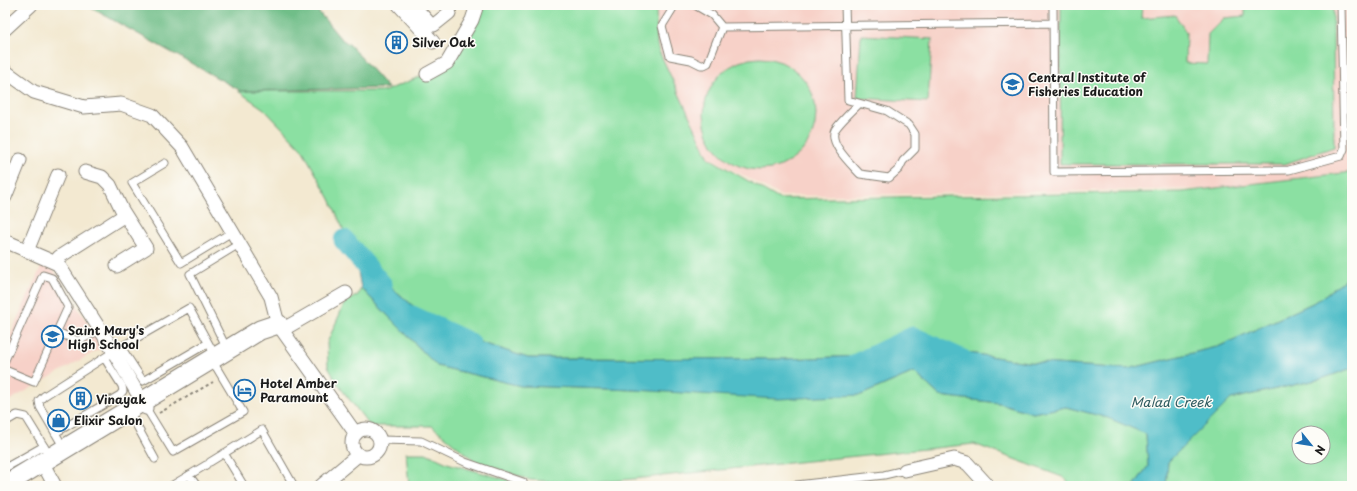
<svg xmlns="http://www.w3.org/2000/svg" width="1357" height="491" font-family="'Playpen Sans',sans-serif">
	<rect width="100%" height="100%" fill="#fdfcf7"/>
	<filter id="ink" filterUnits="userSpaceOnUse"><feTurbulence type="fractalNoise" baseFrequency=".025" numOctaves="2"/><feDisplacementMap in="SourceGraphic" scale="8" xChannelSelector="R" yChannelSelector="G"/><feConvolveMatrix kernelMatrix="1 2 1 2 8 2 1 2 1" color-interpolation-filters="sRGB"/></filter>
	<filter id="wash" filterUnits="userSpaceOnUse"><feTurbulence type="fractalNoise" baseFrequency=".012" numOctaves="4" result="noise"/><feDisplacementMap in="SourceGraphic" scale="16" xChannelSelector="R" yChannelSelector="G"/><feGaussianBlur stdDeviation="0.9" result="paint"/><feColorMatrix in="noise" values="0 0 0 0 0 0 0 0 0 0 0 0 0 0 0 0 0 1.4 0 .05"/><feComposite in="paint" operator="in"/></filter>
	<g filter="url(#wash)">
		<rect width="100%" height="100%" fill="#f3e9d1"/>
		<path fill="#f7d1c8" d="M655,5H1352V173L1213,189L781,196L705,155L657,52Z
			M42,265L54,271L103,347L5,403V341L7,342Z"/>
		<path fill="#8be0a2" stroke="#547e5f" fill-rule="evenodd" d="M478,5H656L657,44L659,51L709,158L779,199L1182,192L1352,172V274L1317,301L1220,346L1128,369L1027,362L924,346L860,356L787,359L528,358L440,329L355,256L330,199L302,149L264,109L238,91H385L449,65Z
			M1061,5H1142L1141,18L1175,15L1186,32L1185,63L1207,64L1208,34L1224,18L1245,16V5H1333L1334,147L1285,164H1060Z
			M861,35L932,39L928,102L857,98Z
			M704 114a56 56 0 1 1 112 0a56 56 0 1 1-112 0Z
			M361,288L437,366L521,386L635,390L861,395L914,372L940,396L999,403L1033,413L1066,407L1109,418L1146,434L1148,466L1134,486H1071L1065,478L974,444L584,484L530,480L475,461L432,426H370L339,386L328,367L327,343L345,302L358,295Z
			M1352,368V486H1166L1168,462L1231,399L1321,379ZM1299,433H1323V457H1299Z
			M406,453H426L447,463L512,481L524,486H409Z"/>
		<path fill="#70be88" stroke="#466d52" d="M86,5H313L340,38L350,45L388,88L241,91Z"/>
		<path fill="#4fbdc8" stroke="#366c72" d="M355,256L440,329L528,358L787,359L860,356L924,346L1027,362L1128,369L1220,346L1317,301L1352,274V368L1321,379L1231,399L1168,462L1166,486H1134L1148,466L1146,434L1108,418L1066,407L1033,413L999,403L940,396L914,372L861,395L778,399L635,390L521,386L437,366L361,288Z"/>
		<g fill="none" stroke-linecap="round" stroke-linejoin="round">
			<path stroke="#4fbdc8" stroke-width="21" d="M344,240L382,285
				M412,316L470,343
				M854,365L913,337L963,360"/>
		</g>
	</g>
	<g filter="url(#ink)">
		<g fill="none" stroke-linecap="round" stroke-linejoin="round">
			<defs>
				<path id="lane" d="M675,5L662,26L670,56L691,60L701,65H704L708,63L722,27
					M695,5L712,15L722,27
					M845,5L848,100L887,111L909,125L915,134V149L903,161L899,169L889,178L860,174C851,164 828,143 835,130C839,123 853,110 859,104
					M1053,5L1054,172L1289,170L1341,156L1344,149L1341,5
					M722,27L1053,23
					M165,163L132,183L181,263L232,232
					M57,332L78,341L100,330
					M121,347L143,381L208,343
					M228,349L223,341L190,274L239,244
					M5,360L43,275L52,278L68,307L34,382L5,370
					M146,408L173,452L243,412L212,360
					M132,417L155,459
					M5,422L17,415L26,417L50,456
					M55,433L120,395L123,391L122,386L105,359
					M380,440L421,441L465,462L523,482
					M64,448L40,407L39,401L44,396L121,347L189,308L216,357
					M224,453L244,486
					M210,462L262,430L294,486
					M5,468L44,446
					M189,475L197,486
					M171,486L206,465
					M788,486L884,475L905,470"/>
				<path id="street" d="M399,5L433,42
					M413,5L430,24L434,25L449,13L450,7L448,5
					M5,29L31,5
					M5,71L34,92L84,107L121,104L152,115L182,147L271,297L278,324L282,330L356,434
					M427,74L447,63L472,20L477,5
					M85,172L102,177L110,185L122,210L146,248L117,266
					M5,197L20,160
					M5,241L58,264L108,342L146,408
					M27,251L58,175
					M56,263L59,257L125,215
					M282,330L346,293
					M352 443a14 14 0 1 1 28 0a14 14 0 1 1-28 0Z
					M42,462L55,486
					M905,470L954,459L967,463L988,486
					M321,486L358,455"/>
				<path id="secondary" d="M5,485L260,330L278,324"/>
			</defs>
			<use href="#lane" stroke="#888276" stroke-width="9"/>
			<use href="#street" stroke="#888276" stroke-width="15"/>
			<use href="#secondary" stroke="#888276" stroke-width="21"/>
			<path stroke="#888276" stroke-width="2" stroke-dasharray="3 3" stroke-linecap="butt" d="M159,413L213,382"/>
			<use href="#lane" stroke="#fff" stroke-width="7"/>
			<use href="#street" stroke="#fff" stroke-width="13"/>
			<use href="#secondary" stroke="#fff" stroke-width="19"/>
		</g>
	</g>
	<defs>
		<symbol id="building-ring" viewBox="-11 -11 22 22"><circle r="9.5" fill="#fdfcf7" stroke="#1f6fb2" stroke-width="1.5"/><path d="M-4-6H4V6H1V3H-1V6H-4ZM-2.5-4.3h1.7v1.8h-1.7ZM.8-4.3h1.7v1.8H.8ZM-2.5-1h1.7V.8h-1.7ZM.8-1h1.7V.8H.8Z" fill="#1f6fb2"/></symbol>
		<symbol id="university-ring" viewBox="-11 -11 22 22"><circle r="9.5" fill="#fdfcf7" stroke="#1f6fb2" stroke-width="1.5"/><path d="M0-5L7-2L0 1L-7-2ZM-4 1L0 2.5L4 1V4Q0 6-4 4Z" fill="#1f6fb2"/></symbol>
		<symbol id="school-ring" viewBox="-11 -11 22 22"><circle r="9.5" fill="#fdfcf7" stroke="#1f6fb2" stroke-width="1.5"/><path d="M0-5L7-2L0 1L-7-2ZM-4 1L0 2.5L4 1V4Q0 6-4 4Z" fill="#1f6fb2"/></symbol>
		<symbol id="hotel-ring" viewBox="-11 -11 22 22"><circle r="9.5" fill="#fdfcf7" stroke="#1f6fb2" stroke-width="1.5"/><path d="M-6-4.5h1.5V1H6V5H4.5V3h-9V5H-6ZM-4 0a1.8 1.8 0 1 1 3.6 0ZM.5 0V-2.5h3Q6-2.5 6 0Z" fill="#1f6fb2"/></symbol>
		<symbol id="shop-ring" viewBox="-11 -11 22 22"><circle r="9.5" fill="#fdfcf7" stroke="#1f6fb2" stroke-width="1.5"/><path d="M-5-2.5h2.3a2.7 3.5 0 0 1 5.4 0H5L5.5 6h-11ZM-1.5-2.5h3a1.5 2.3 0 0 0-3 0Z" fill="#1f6fb2"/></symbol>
	</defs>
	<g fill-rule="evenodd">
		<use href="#building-ring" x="384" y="30" width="25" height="25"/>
		<use href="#university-ring" x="1000" y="72" width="25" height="25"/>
		<use href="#school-ring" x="40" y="324" width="25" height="25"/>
		<use href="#hotel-ring" x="232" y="378" width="25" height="25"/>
		<use href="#building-ring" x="68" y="386" width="25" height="25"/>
		<use href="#shop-ring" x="46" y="408" width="25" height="25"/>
	</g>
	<g text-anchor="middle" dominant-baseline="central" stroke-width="3" stroke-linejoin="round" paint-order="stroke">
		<g font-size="12" font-weight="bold" fill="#1c1c1c" stroke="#fdfcf7" text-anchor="start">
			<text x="412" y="42">Silver Oak</text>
			<text x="1028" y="77">Central Institute of<tspan x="1028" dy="14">Fisheries Education</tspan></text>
			<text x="68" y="330">Saint Mary's<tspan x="68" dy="14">High School</tspan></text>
			<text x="260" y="383">Hotel Amber<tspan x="260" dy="14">Paramount</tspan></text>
			<text x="96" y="399">Vinayak</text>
			<text x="74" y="420">Elixir Salon</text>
		</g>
		<g font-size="13" font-style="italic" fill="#305c61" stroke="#fdfcf7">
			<text x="1171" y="401">Malad Creek</text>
		</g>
	</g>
	<rect width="1357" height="491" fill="none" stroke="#fdfcf7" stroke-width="20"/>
	<g transform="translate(1311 445) rotate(120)"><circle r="19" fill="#fdfcf7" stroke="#a3a29f"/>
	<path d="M0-3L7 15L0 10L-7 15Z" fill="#1f6fb2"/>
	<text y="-6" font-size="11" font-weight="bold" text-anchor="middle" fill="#1c1c1c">N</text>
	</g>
</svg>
